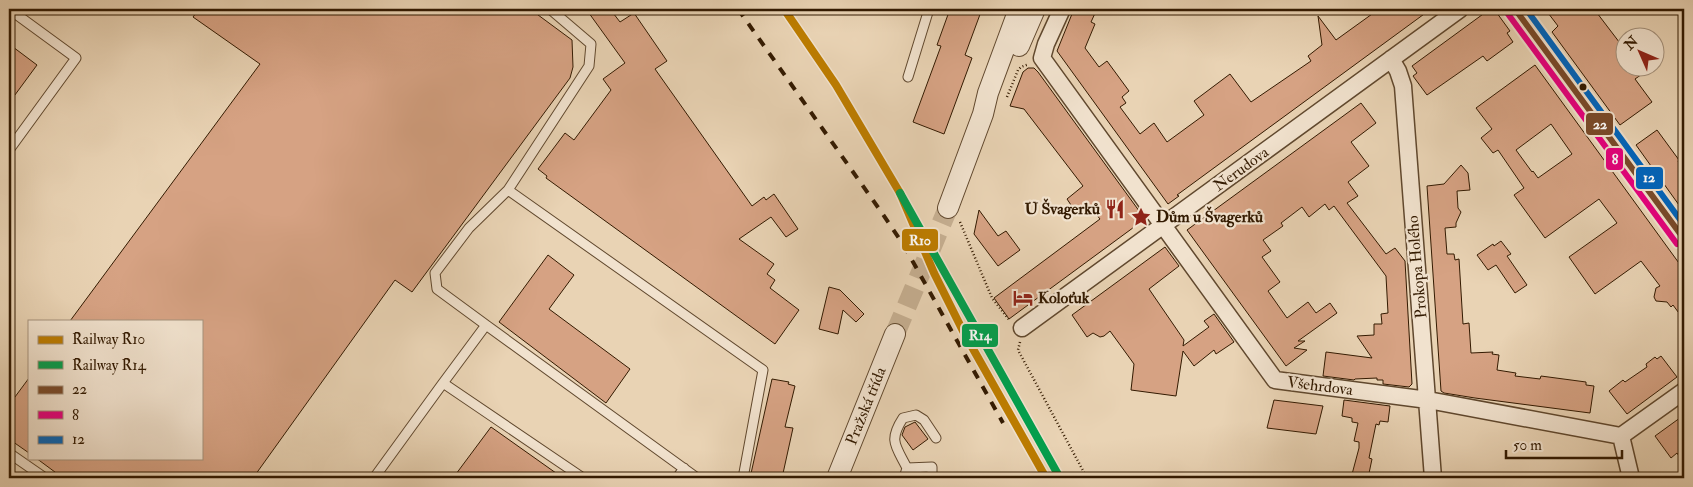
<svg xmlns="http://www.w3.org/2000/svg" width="1693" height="487" font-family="'IM FELL Double Pica',serif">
	<rect width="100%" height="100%" fill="#e9d3b4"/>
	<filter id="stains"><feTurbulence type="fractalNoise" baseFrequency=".004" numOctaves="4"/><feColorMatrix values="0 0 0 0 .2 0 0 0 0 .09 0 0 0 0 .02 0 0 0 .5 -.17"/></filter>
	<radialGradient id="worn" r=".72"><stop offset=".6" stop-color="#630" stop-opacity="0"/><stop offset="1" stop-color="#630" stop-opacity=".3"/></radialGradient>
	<path fill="#d6a283" stroke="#331a01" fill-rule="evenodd" d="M199,9H530L572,40L573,67L570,78L412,292L395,280L253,478H63L36,458H201V321H70L260,64L193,17Z
		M586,9H610L620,22L634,13L667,61L655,69L752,206L764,197L766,200L774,194L798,229L786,237L771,217L739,239L774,264L767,274L775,280L770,288L799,310L775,344L546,178L547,176L538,169L565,133L574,140L611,90L603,79L625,63Z
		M950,9H982L965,55L972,58L944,134L913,122L941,46L937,45Z
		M1074,9H1097L1091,22L1095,24L1085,48L1099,67L1107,61L1129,91L1122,97L1126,103L1120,107L1140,134L1154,123L1167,142L1204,115L1194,101L1230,74L1251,102L1311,61L1308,56L1322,45L1318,16L1336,40L1379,9H1431L1177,195L1179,196L1168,204L1057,51Z
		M1490,9H1494L1510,31L1507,33L1513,42L1487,61L1483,56L1427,95L1413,76L1417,73L1412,66Z
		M1545,9H1594L1626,51V68H1651L1635,79L1652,102L1620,125L1552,32L1558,26Z
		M9,44L37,65L9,103Z
		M1535,65L1684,270V320L1673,305L1671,307L1667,302L1656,301L1654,297L1656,288L1660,286L1641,261L1595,294L1569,257L1617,223L1599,199L1545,238L1514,195L1524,188L1498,150L1493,153L1481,138L1492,129L1476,108ZM1551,124L1572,154L1538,178L1533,171L1532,172L1516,150Z
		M1028,68H1034L1038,72L1145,219L1009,319L994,298L1100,219L1087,203L1075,211L1067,199L1083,186L1024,109L1010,106L1023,72Z
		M1361,103L1376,123L1351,142L1369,166L1348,182L1358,196L1347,203L1386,254L1395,248L1405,261L1412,384L1409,387L1383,384V380H1377V378L1355,379L1354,380L1323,376L1326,352L1372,358L1357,336L1374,335V324H1382L1381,314L1388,313L1386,276L1334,206L1329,210L1325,204L1309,217L1302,207L1281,223L1283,226L1263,240L1271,251L1262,257L1280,282L1268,291L1287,318L1308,302L1316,313L1330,303L1337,313L1298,341H1305L1294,348L1307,350L1286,366L1187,230Z
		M1657,130L1679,160L1678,161L1684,171V212L1636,145Z
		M1461,165L1468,173L1470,190L1457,191L1458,208L1461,212L1456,223V227L1445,228L1447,254H1454L1455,260L1459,259L1463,324L1469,323L1471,353L1493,352L1492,354L1499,355L1497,370L1516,373L1515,376L1540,379L1541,376L1586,382V385L1594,386L1590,413L1475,398L1444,393L1441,391L1427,186L1444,184Z
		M979,210L998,236L1006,231L1020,250L998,266L974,234Z
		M1501,241L1511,254L1507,256L1527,285L1515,293L1496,265L1488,270L1477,255L1493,244L1494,246Z
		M1165,247L1179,266L1149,289L1184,340L1183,346L1209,327L1204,321L1214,314L1234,342L1216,354L1214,350L1194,366L1183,351L1176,396L1131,390L1134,364L1110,331L1104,336L1100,337L1093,333L1087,337L1072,315Z
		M548,255L574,275L549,309L630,369L606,403L499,322Z
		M829,287L840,290L864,314L856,322L843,310L838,334L819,329Z
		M1661,356L1677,377L1627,414L1609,391L1623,380L1625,382L1647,367L1646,364L1655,357L1657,359Z
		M29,378V453L9,439V405Z
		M772,379L789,382L788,384L795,386L785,427L793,428L782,478H750Z
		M1274,400L1323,406L1316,434L1267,428Z
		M1344,400L1390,406L1388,422L1380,421L1379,425L1376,424L1369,458L1372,459L1368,478H1351L1359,448V442L1354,441L1358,423L1352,422V418L1342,416Z
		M1684,415V464L1677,453L1671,458L1655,436Z
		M915,422L928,439L913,450L902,435L905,427Z
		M491,427L563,478H453Z"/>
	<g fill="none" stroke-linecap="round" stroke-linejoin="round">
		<path stroke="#c5ae90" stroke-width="20" stroke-dasharray="20 10" stroke-linecap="butt" d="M895,334L948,208"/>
		<defs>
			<path id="service" d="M9,9L76,58L9,150
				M550,9L591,44L589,66L508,190L763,370L743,478
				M908,77L929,9
				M486,325L437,289L435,273L469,228L508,190
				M9,453L45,478
				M907,468L932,467V478
				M374,478L443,383
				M583,478L443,383L486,325L697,478
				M677,478L684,468
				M904,478L907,468C896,446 888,441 903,418L916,415L924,420L936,438"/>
			<path id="minor" d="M1062,9L1046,44L1042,58L1275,380L1428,400L1621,436L1684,391
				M1515,9L1684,239
				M1391,59L1398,71L1403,86L1433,478
				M1022,328L1460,9
				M1621,436L1631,478"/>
			<path id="tertiary" d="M1019,46L1035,9
				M948,208L983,114L988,93L1019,9
				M837,478L895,334"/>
		</defs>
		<use href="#service" stroke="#60482e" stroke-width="11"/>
		<use href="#minor" stroke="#60482e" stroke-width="19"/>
		<use href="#tertiary" stroke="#60482e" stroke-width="22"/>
		<path stroke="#331a01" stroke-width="2.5" stroke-dasharray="1 2.5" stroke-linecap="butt" d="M1007,97L1018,70L1021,67L1029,64
			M960,222L992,298L1010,321
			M1020,342L1018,350L1087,478"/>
		<use href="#service" stroke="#f1e2ce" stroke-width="9"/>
		<use href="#minor" stroke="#f1e2ce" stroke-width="16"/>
		<use href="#tertiary" stroke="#f1e2ce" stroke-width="20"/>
		<path stroke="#331a01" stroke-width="4" stroke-dasharray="9 9" stroke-linecap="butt" d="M738,9L882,213L903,244L1003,423"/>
		<defs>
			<path id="bus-1" d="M1515,9L1684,239"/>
			<path id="bus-2" d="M1508,14L1677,244"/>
			<path id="bus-3" d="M1526,9L1684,225"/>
		</defs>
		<use href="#bus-1" stroke="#f1e2ce" stroke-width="10"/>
		<use href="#bus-2" stroke="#f1e2ce" stroke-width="10"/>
		<use href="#bus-3" stroke="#f1e2ce" stroke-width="10"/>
		<use href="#bus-1" stroke="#7a4b2a" stroke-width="6"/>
		<use href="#bus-2" stroke="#e5007d" stroke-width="6"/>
		<use href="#bus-3" stroke="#0065bd" stroke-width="6"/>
		<defs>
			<path id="rail-1" d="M784,9L836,85L900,193L934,273L964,333L1046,478"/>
			<path id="rail-2" d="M900,193L1060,478"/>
		</defs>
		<use href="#rail-1" stroke="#f1e2ce" stroke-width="11"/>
		<use href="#rail-2" stroke="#f1e2ce" stroke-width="11"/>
		<use href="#rail-1" stroke="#bc7c00" stroke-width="8"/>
		<use href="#rail-2" stroke="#039f4d" stroke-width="8"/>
	</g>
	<defs>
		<symbol id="restaurant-bare" viewBox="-9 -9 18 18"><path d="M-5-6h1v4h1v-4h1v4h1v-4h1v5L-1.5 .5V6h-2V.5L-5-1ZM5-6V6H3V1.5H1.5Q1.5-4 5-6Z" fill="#8f2418" stroke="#f1e2ce" stroke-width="2.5" paint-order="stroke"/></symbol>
		<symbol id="sight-bare" viewBox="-9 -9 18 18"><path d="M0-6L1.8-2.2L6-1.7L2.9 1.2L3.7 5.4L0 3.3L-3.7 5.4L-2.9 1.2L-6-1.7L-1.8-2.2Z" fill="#8f2418" stroke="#f1e2ce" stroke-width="2.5" paint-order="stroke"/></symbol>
		<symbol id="hotel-bare" viewBox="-9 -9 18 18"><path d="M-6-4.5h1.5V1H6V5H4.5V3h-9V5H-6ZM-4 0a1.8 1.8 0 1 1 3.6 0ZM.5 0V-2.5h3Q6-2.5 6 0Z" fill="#8f2418" stroke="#f1e2ce" stroke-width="2.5" paint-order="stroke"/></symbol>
	</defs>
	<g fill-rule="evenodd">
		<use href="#restaurant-bare" x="1101" y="195" width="28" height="28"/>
		<use href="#sight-bare" x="1127" y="203" width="28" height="28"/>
		<use href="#hotel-bare" x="1009" y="284" width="28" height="28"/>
	</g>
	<circle fill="#331a01" stroke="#f1e2ce" stroke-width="2" cx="1583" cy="87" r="4.5"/>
	<g text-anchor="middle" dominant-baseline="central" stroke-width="4.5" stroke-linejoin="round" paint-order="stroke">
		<g font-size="16" fill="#331a01" stroke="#f1e2ce">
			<text transform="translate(1241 169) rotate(-36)">Nerudova</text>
			<text transform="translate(1417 267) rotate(-95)">Prokopa Holého</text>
			<text transform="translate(1320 386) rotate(7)">Všehrdova</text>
			<text transform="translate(866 406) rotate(-68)">Pražská třída</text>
		</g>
		<g font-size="16" font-weight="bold" fill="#331a01" stroke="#f1e2ce" text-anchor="start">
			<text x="1100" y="209" text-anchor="end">U Švagerků</text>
			<text x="1156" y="217">Dům u Švagerků</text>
			<text x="1038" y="298">Koloťuk</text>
		</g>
	</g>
	<g stroke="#f1e2ce" stroke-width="2">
		<rect x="1585" y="112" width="29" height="24" rx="5" fill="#7a4b2a"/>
		<rect x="1605" y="147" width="19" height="24" rx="5" fill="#e5007d"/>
		<rect x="1635" y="166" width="29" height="24" rx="5" fill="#0065bd"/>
		<rect x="901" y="228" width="38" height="24" rx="5" fill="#bc7c00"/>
		<rect x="961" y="323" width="38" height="25" rx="5" fill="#039f4d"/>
	</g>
	<g font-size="14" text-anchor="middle" font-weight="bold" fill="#fff">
		<text x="1600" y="129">22</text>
		<text x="1615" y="164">8</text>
		<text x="1649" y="182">12</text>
		<text x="920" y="245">R10</text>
		<text x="980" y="340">R14</text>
	</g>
	<rect width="1693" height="487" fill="none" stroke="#e9d3b4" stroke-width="30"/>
	<rect x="10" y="10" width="1673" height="467" fill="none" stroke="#331a01" stroke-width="2.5"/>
	<rect x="15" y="15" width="1663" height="457" fill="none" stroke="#331a01"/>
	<rect x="28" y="320" width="175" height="140" fill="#f1e2ce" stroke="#a5927c"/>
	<rect x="38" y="336" width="25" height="8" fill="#bc7c00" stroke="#a5927c"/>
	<text x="72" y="344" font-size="15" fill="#331a01">Railway R10</text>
	<rect x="38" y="361" width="25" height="8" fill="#039f4d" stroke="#a5927c"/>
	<text x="72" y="370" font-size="15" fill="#331a01">Railway R14</text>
	<rect x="38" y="386" width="25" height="8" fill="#7a4b2a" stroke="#a5927c"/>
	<text x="72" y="394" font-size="15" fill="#331a01">22</text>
	<rect x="38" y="411" width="25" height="8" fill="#e5007d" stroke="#a5927c"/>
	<text x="72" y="420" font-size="15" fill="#331a01">8</text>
	<rect x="38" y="436" width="25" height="8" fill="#0065bd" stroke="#a5927c"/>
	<text x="72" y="444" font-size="15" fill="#331a01">12</text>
	<g transform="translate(1640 52) rotate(315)"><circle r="24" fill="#f1e2ce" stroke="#a5927c"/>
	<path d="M0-4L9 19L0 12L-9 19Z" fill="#8f2418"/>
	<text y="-8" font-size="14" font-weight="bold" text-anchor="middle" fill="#331a01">N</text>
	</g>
	<path d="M1506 450v8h116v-8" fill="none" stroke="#331a01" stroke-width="2.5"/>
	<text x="1513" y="450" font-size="15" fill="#331a01" stroke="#f1e2ce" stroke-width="4" paint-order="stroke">50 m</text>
	<rect width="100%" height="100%" filter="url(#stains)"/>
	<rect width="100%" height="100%" fill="url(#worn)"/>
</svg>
